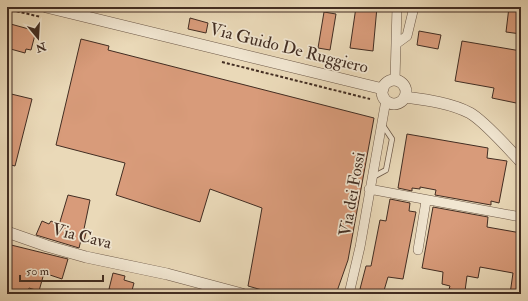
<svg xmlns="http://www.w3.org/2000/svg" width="528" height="301" font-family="'IM FELL Double Pica',serif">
	<rect width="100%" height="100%" fill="#ead9b8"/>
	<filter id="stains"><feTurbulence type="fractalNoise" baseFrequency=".005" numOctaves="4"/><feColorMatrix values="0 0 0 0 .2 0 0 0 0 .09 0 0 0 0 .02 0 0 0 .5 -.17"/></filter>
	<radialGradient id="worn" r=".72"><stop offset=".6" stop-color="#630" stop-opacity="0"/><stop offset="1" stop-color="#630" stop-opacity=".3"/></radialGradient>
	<path fill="#d89b7a" stroke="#422d22" d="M356,7H377L373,51L350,48Z
		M509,7H521V34L506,32Z
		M324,12L336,14L330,50L318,48Z
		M190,18L208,23L206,33L188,29Z
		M7,23L36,31L31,50L26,49L25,53L7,48Z
		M419,31L441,35L438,49L417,45Z
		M81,39L109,46L108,50L374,118L348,260L336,294H276L248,286L262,208L210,189L200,222L116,195L125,163L56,145Z
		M462,41L521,51V104L492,98L494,88L455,81Z
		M7,93L32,99L15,166L7,164Z
		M407,134L488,148L487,158L507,161L499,203L491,201V205L435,195L436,190L420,187V189L412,188V191L398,188Z
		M68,195L90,200L84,229H87L84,241L81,240L79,248L36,235L42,221L49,224L51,221L59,225Z
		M390,199L410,203L409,211L416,212L403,279L388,277L383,294H380L360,289L366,266H371L380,220L386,221Z
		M433,207L488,217L487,227L521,233V294H510L513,273L480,267L478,278L467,276L465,291L449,289L450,286L442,284L443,272L422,268Z
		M7,244L68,259L62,279L44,273L39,291L29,288L27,294H7Z
		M113,273L125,276L124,280L134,283L131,294L109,289Z"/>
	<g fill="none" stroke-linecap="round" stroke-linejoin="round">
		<defs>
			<path id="service" d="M373,177L386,170L392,139L382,124"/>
			<path id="minor" d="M396,44L407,36L414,7
				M395,80L397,7
				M369,189L521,217
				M418,250L426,201
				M349,294L360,247L386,100"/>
			<path id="tertiary" d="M46,7L383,89
				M382 92a12 12 0 1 1 24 0a12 12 0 1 1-24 0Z
				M405,97C427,100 451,103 470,113C484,121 510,150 521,162
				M7,232L47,246L86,257L167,274L242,294"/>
		</defs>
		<use href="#service" stroke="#6c5848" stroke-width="6"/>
		<use href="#minor" stroke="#6c5848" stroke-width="10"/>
		<use href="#tertiary" stroke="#6c5848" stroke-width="12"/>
		<path stroke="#422d22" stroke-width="2" stroke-dasharray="3 2" stroke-linecap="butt" d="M7,9L41,17
			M222,62L370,99"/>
		<use href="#service" stroke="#f1e6d1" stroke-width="4.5"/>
		<use href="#minor" stroke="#f1e6d1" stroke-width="9"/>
		<use href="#tertiary" stroke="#f1e6d1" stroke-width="11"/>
	</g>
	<g text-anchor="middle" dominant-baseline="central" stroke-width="3.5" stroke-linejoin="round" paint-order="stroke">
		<g font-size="17" fill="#422d22" stroke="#f1e6d1">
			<text transform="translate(289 48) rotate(14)">Via Guido De Ruggiero</text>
			<text transform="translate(352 194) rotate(-80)">Via dei Fossi</text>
			<text transform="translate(82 236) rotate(14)">Via Cava</text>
		</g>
	</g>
	<rect width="528" height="301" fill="none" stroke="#ead9b8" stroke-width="24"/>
	<rect x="8" y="8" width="512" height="285" fill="none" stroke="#422d22" stroke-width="2"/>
	<rect x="12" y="12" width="504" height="277" fill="none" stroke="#422d22"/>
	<g transform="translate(38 38) rotate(162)" stroke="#f1e6d1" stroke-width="3" paint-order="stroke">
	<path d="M0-3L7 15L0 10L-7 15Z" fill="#422d22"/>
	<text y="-6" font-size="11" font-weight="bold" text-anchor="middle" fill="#422d22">N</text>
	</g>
	<path d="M20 275v6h83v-6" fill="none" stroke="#422d22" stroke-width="2"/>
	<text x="26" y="275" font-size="12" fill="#422d22" stroke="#f1e6d1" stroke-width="3" paint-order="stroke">50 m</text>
	<rect width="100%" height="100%" filter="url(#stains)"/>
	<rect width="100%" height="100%" fill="url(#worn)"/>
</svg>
